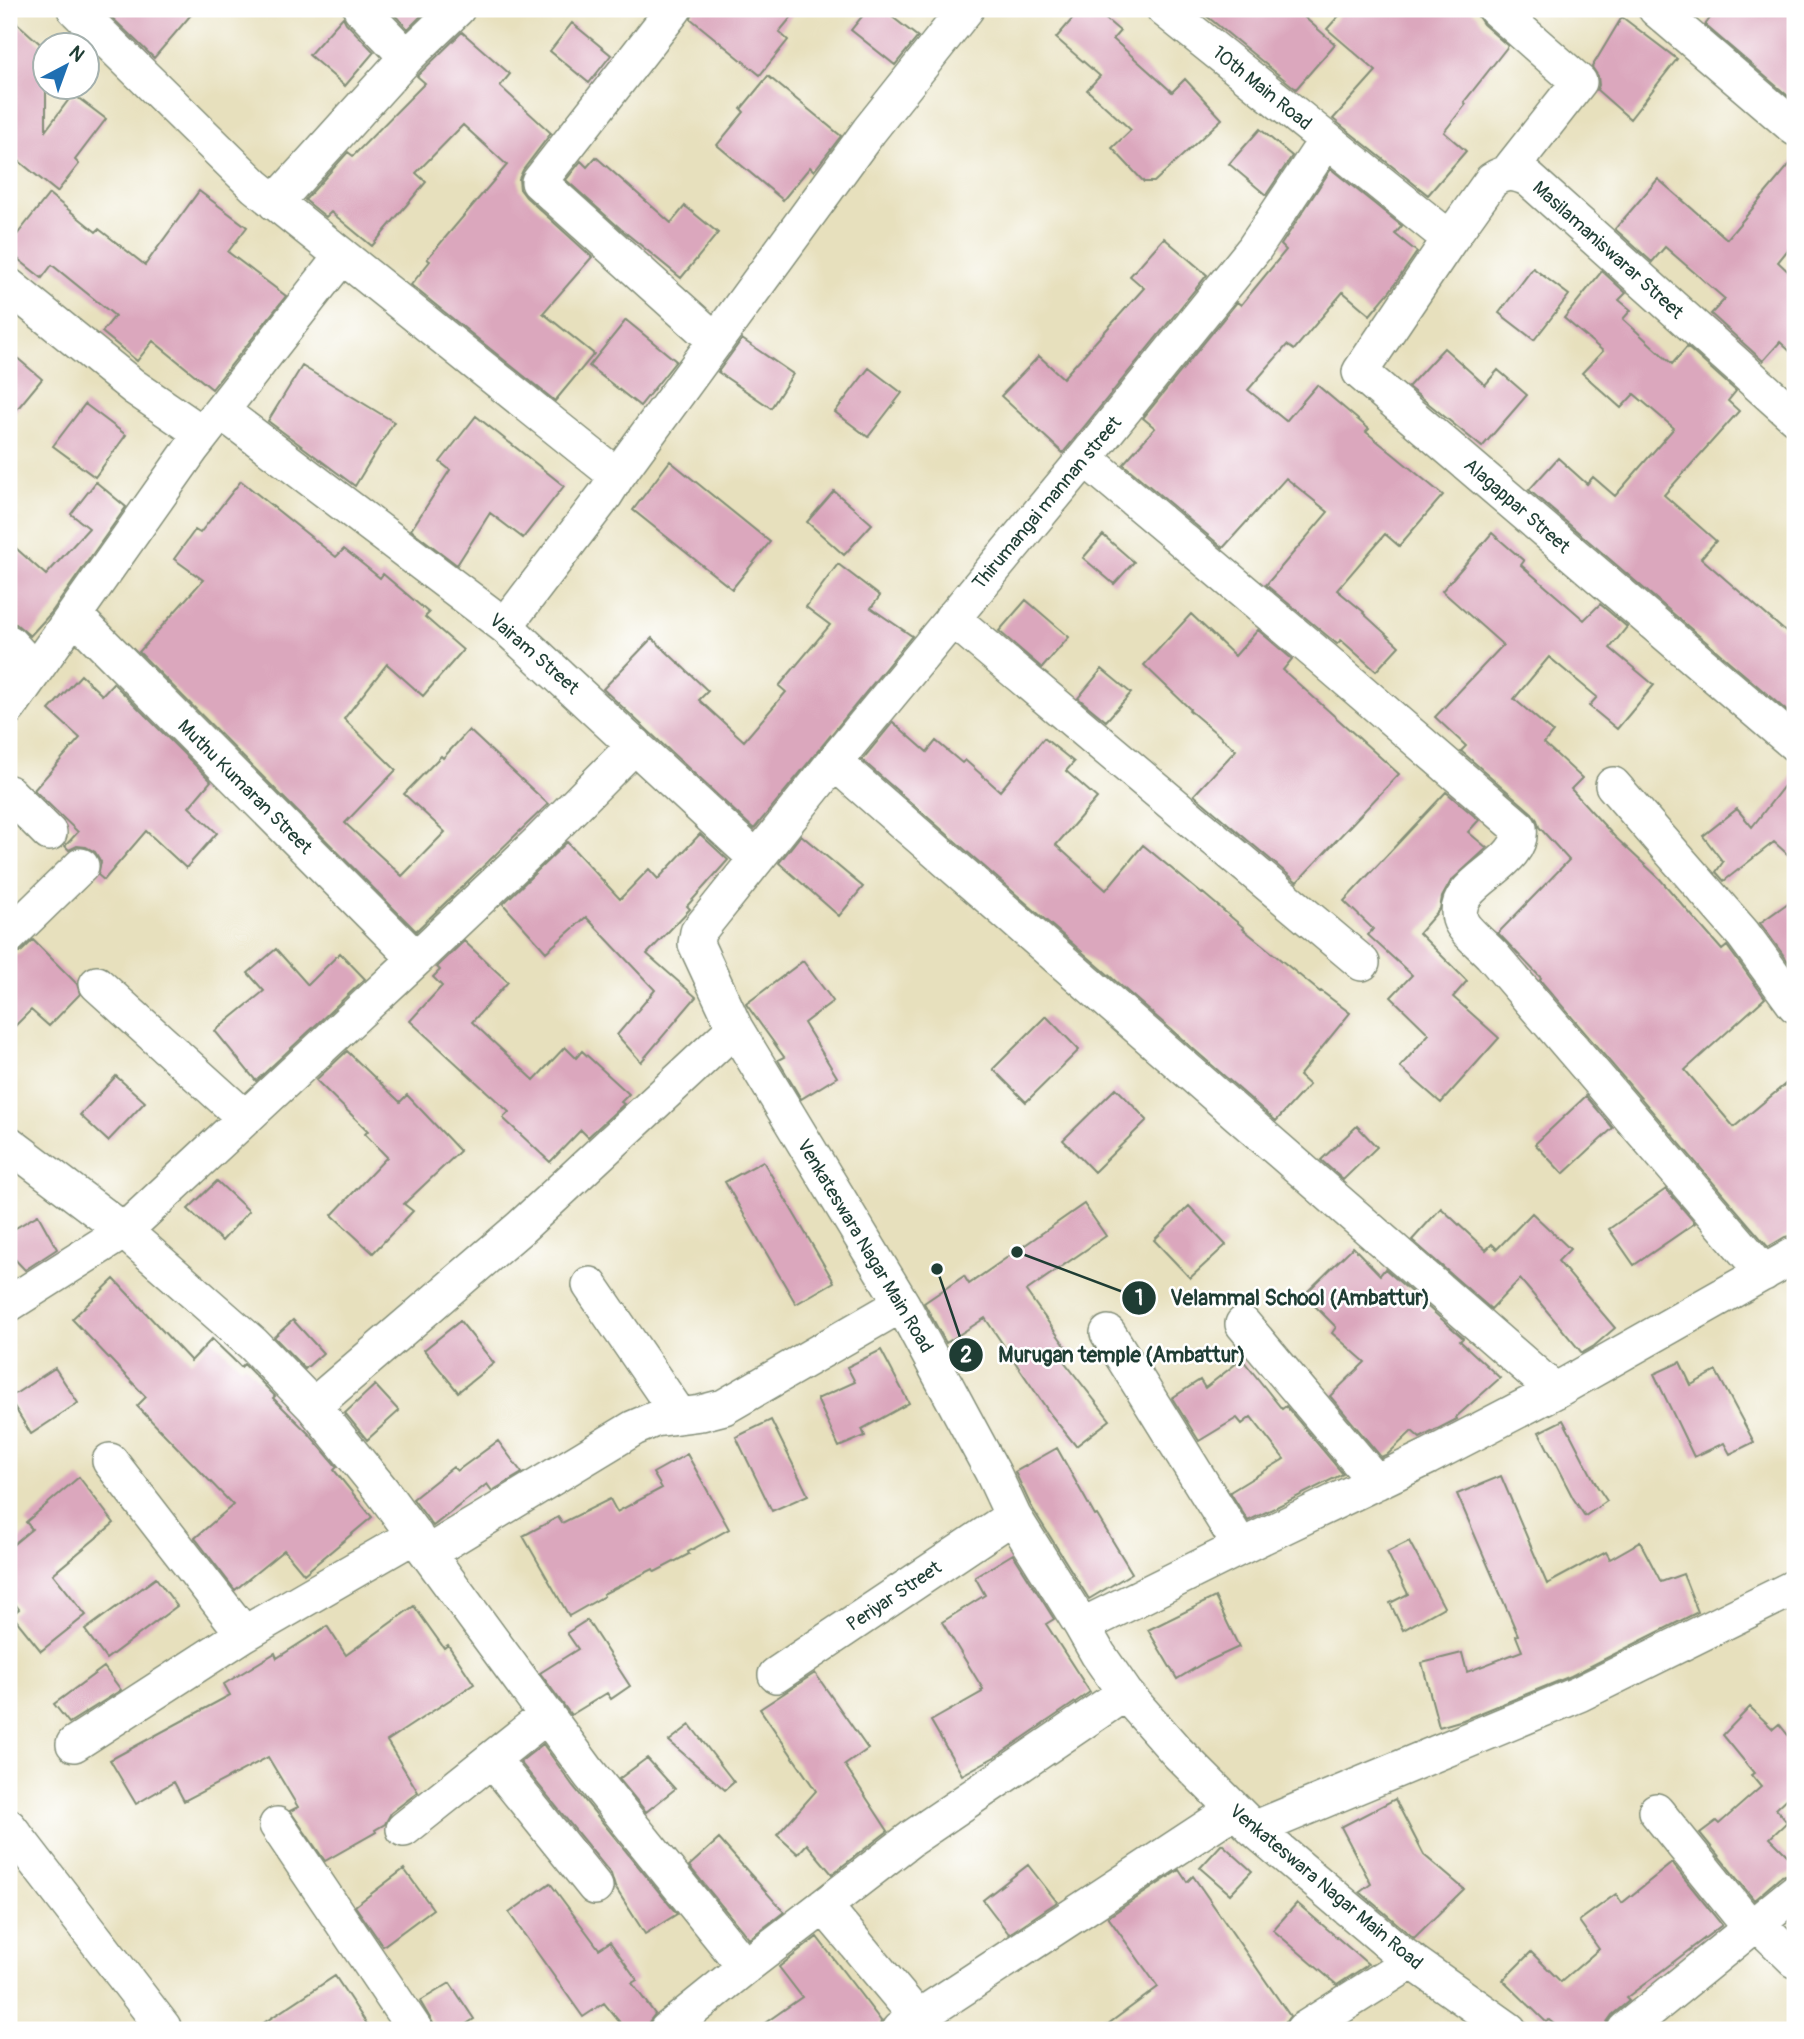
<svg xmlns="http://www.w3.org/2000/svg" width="1804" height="2039" font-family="Pangolin,sans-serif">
	<rect width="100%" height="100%" fill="#fff"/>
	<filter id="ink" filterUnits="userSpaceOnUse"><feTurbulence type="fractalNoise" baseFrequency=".0143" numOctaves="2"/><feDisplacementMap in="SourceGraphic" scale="14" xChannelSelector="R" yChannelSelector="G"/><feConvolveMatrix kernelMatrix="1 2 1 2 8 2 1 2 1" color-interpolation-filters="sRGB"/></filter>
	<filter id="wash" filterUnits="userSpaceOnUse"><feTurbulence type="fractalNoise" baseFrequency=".00686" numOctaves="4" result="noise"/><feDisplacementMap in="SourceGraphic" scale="28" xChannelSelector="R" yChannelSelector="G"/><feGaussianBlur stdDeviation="1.57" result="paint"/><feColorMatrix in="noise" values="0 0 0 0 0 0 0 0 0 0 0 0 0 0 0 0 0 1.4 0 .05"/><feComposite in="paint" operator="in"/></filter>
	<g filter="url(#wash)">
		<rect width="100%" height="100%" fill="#e7e0bd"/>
		<g id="blocks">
			<path fill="#dba7bd" d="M103,9H196L154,58Z
				M389,9H428L408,29Z
				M694,9H798L779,32L788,40L760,75L691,19Z
				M868,9H882L918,37L895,65L851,30Z
				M1081,9H1094L1120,31L1113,39L1172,92L1185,79L1222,119L1154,182H1144L1112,148L1131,130L1087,90L1100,76L1056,38Z
				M1198,9H1295L1335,44L1296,89Z
				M1345,9H1470L1477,15L1483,24L1508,46L1464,102L1466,104L1444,132L1466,151L1428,195L1333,119L1376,71L1327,29Z
				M1717,9H1785L1795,18V102L1705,25Z
				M9,16L46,49V130L73,94L106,119L75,160L79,164L57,192L9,153Z
				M343,17L346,23L374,52L345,86L309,55Z
				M1622,17L1677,59L1630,119L1597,90L1599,85L1598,76L1592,67Z
				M572,23L611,55L589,83L550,51Z
				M462,32L510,74L500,86L551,133L523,170L519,179L520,189L526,197L592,257L543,313L594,354L555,401L411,285L430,261L427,259L507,165L463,125L416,173L426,182L372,246L331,212L326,217L305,200L348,152L353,156L425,83L417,76Z
				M768,76L841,136L814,171L810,167L783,200L717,145L744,112L741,109Z
				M1260,129L1292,156L1266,195L1229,164Z
				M596,157L671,223L685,206L718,233L681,278L621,229L566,180L581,161L587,167Z
				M1795,158V241L1778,262L1795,278V356L1780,342L1763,361L1711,314L1725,299L1665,247L1652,262L1615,229L1658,179L1727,239Z
				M1331,169L1402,226L1395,234L1417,252L1390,291L1370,315L1343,292L1294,350L1287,345L1248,390L1286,421L1317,385L1369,429L1366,432L1443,495L1399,546L1385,534L1337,590L1364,612L1363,613L1399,646L1376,671L1341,640L1337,644L1266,585L1328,512L1286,478L1223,548L1123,464L1155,428L1143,418L1237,302L1241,305L1286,250L1281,245Z
				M199,191L247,227L228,252L286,296L212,389L153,341L137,361L102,332L115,316L52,265L42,278L9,252V245L49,194L96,232L99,229L145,265Z
				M1164,238L1207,275L1063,453L1001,396L1039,356L1063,378L1144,288L1130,276Z
				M1533,268L1569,295L1534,340L1499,313Z
				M1602,271L1626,293L1619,300L1631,310L1623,319L1672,364L1687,347L1736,391L1728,401L1739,411L1664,495L1716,541L1701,558L1795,640V718L1529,490L1558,458L1587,484L1593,477L1615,496L1674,428L1634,394L1621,408L1582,373L1603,351L1564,318Z
				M626,320L676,361L640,406L589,366Z
				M742,339L793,374L771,408L718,372Z
				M1444,348L1485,385L1498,370L1527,395L1482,447L1408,387Z
				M9,351L42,379L9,419Z
				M302,366L394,422L355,486L268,421Z
				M869,368L902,393L868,437L835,412Z
				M85,404L126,435L95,477L53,446Z
				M476,416L564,486L523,538L490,513L457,565L411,530L450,470L440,462Z
				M670,461L770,542L732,589L633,510Z
				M241,481L336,557L344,549L380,578L383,574L429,613L425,617L463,650L423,696L387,664L344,719L396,770L345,823L402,876L445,832L404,794L441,756L443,758L469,730L548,804L416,931L139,652L203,580L174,559L195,530L200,533Z
				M96,482L126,507L51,613L30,636L16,624L9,623V542L46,575L89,528L71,514Z
				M834,491L872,524L844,555L807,522Z
				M1492,533L1524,561L1521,565L1584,620L1600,604L1627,627L1610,648L1654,685L1617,729L1589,706L1597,697L1549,657L1514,699L1553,732L1544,743L1582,778L1571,789L1615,837L1659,878L1722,950L1727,946L1765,998L1685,1070L1734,1127L1795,1076V1235L1785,1237L1768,1247L1540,980L1541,978L1498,933L1569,860L1539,827L1537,820L1532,813L1461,751L1466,746L1435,717L1503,645L1442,591Z
				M1103,535L1134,562L1114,584L1083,558Z
				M838,564L880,596L871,608L912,636L754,829L603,689L652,638L708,691L699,700L744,741L786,692L779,686L830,625L806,607Z
				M1026,600L1069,637L1042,668L999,631Z
				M1191,614L1235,656L1258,630L1292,659L1283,670L1399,774L1297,882L1194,795L1236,750L1189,710L1190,709L1144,665Z
				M1102,669L1131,693L1106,721L1078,698Z
				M81,675L102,695L113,683L211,781L189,807L217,833L186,868L146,831L104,880L98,875L101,862L95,852L86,847L77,846L69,850L65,846L78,832L34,790L80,738L49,710Z
				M893,722L927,752L936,741L962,763L965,760L1000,791L1044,738L1074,762L1066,771L1097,798L1056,845L1106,890L1143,845L1202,894L1203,893L1244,928L1243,929L1320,992L1321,991L1350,1013L1299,1076L1309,1085L1276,1121L862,760Z
				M1795,772V861L1774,842L1724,881L1716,872L1723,862L1703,836L1737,809L1752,827Z
				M1446,792L1479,820L1468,832L1487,848L1451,881L1442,897L1440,909L1419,933L1467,981L1453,997L1499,1038L1441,1103L1400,1067L1429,1034L1391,997L1412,975L1368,935L1373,929L1344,901Z
				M700,834L728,860L687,906L690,909L647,954L696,997L641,1062L617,1035L655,990L586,917L546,952L503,904L567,842L620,899L649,869L658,879Z
				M801,835L863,887L839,916L779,863Z
				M1795,898V971L1760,923Z
				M33,940L77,984L80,994L49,1026L31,1010L9,1032V956L15,955L22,951Z
				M464,941L508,982L472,1022L534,1080L565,1047L576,1058L582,1051L629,1094L621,1102L624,1104L588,1137L581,1130L550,1162L503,1118L509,1112L410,1021L442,986L433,977L440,970L437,967Z
				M276,949L308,985L340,953L365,979L256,1081L215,1031L264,991L248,973Z
				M803,961L833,1001L804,1023L837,1077L801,1099L778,1060L784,1057L746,1004Z
				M1046,1016L1079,1050L1026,1102L993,1069Z
				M347,1051L400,1102L407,1095L460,1151L404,1204L413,1211L373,1253L332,1215L387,1157L365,1134L368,1131L316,1080Z
				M116,1076L145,1102L108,1141L80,1115Z
				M1116,1088L1147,1120L1094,1172L1063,1140Z
				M1586,1096L1613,1128L1563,1174L1535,1144Z
				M1357,1126L1377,1147L1343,1180L1321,1160Z
				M763,1161L834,1282L796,1304L725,1182Z
				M217,1181L249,1211L222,1241L188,1209Z
				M1666,1189L1695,1223L1634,1265L1609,1229Z
				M1084,1204L1106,1236L1026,1291L1071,1354L1063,1360L1110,1420L1076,1446L1051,1415L985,1318L946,1343L924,1303L964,1276L969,1284Z
				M1189,1206L1226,1245L1190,1278L1154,1240Z
				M1441,1208L1486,1250L1492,1244L1497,1249L1532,1213L1570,1249L1558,1261L1615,1328L1594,1346L1582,1353L1520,1279L1491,1309L1412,1240Z
				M38,1215L57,1249L25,1270L9,1253V1232Z
				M1353,1247L1380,1275L1385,1269L1463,1338L1460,1341L1500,1378L1456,1417L1457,1419L1420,1438L1412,1431L1388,1454L1381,1457L1330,1396L1365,1362L1332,1333L1336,1327L1304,1295Z
				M114,1279L191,1361L212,1339L241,1367L244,1364L275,1396L273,1398L310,1435L337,1467L334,1470L372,1517L304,1574L284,1550L235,1590L195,1538L233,1505L137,1406L146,1397L72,1319Z
				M293,1320L323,1353L305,1369L274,1337Z
				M460,1321L494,1363L458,1392L424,1350Z
				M881,1350L909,1403L862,1429L865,1436L839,1447L817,1399L855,1382L847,1367Z
				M1242,1359L1282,1409L1286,1406L1343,1474L1248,1521L1230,1492L1284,1459L1251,1417L1242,1424L1237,1418L1199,1441L1172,1398L1200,1380L1205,1388Z
				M1680,1362L1691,1385L1716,1371L1754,1442L1730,1454L1724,1443L1694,1457L1654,1374Z
				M55,1368L78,1403L31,1434L9,1398Z
				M375,1385L399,1411L367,1440L345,1413Z
				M771,1420L808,1495L772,1511L736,1437Z
				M1563,1420L1597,1486L1607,1501L1585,1516L1573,1498L1539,1432Z
				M498,1441L522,1473L492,1491L487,1484L433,1526L413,1499L453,1467L457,1471Z
				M1057,1448L1095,1516L1097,1515L1132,1573L1089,1599L1031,1506L1015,1472Z
				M687,1454L729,1529L688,1552L689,1554L655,1572L653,1569L603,1594L604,1596L569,1616L523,1536L558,1517L562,1523L610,1499L617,1512L662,1488L653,1473Z
				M1501,1476L1547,1584L1606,1552L1610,1559L1640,1542L1661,1582L1683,1574L1698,1612L1571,1676L1463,1720L1439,1727L1422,1663L1462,1653L1467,1672L1522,1651L1516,1636L1518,1635L1457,1494Z
				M79,1477L114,1523L53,1574L86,1615L41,1651L12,1615L19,1609L9,1596V1548L32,1529L26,1522Z
				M1409,1541L1444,1607L1403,1630L1390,1603L1408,1594L1387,1552Z
				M1013,1554L1054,1619L1046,1624L1090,1692L998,1755L962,1775L931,1721L982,1692L981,1690L983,1689L942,1622L985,1595L975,1577Z
				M156,1578L177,1606L106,1659L85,1630Z
				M1215,1597L1239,1647L1202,1664L1177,1679L1148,1630Z
				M414,1606L444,1648L448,1645L474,1684L387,1741L418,1792L391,1813L385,1824L375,1830L376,1832L325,1861L290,1811L298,1807L268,1757L184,1801L174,1782L136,1804L110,1760L230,1695L224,1684L275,1653L277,1658L327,1626L346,1655Z
				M587,1620L630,1686L611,1699L607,1693L571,1715L540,1673L578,1649L567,1633Z
				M104,1667L121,1690L69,1723L54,1704Z
				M815,1673L868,1749L845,1765L888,1831L832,1874L807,1844L798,1854L777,1835L816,1791L760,1709Z
				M1750,1707L1773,1729L1779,1724L1795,1744V1791L1776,1809L1787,1822L1770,1838L1795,1863V1872L1782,1876L1754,1900L1700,1833L1716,1821L1719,1824L1761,1787L1751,1775L1754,1773L1723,1735Z
				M690,1725L734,1782L725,1790L669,1741Z
				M543,1744L573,1786L677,1914L645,1934L615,1887L611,1874L520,1762Z
				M647,1758L675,1789L646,1812L619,1779Z
				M1395,1799L1424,1855L1464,1889L1414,1938L1360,1892L1371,1884L1341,1827Z
				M719,1839L784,1912L749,1939L689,1866Z
				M1222,1844L1252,1871L1230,1894L1200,1868Z
				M1672,1863L1722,1925L1626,1998L1629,2001L1612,2015L1607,2022L1605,2030H1561L1549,2020L1546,2022L1503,1980L1531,1952L1561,1982L1599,1949L1579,1921L1616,1894L1622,1903Z
				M1028,1865L1057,1902L1009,1934L983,1900Z
				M404,1869L433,1909L383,1946L355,1906Z
				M1179,1870L1187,1882L1193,1876L1290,2016L1285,2023L1274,2030H1100L1158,1987L1108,1917Z
				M550,1883L599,1949L610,1942L637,1980L632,1983L655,2014L649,2022L647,2030H626L604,2003L583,2017L509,1913Z
				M1297,1903L1368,1964L1366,1966L1337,1985L1273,1930Z
				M817,1937L881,2021L879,2030H755L802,1997L779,1967Z
				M335,1976L371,2030H253Z
				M450,1983L474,2019L457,2030H437L420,2001Z"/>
		</g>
	</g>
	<g filter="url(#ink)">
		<use href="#blocks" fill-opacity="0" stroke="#838e78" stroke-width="2"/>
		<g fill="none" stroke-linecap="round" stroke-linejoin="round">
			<defs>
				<path id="street" d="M75,9L255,186L617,476
					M361,9L407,57
					M674,9L539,182L716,341
					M1164,9L1450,239L1492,180C1505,171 1515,172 1529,179L1795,417
					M1496,9L1579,82L1508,172
					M1656,9L1795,128
					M1326,141L1254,249L1085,458L834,762L698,932L696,944L735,1028L902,1304L993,1473L1013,1516L1082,1626L1098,1654L1125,1693L1177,1752L1254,1829L1403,1955L1509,2030
					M275,203L407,57L457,9
					M1450,239L1360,372L1795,744
					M9,286L134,387L203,434
					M221,411L505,626L756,858
					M1085,458L1321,657L1519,828C1525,866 1450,881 1460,919C1463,930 1484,946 1492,955L1764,1273
					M74,615L416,959
					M952,618L1362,963
					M505,626L605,495L617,476L869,131L966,9
					M9,643L34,670
					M9,707L192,448L342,256
					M834,762L1555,1391
					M1613,785L1743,934L1795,1005
					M9,793L49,833
					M9,936L81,866
					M97,984L244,1117
					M9,1144L124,1231L253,1344L313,1406L382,1491L589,1773L745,1967
					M590,1285L679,1415
					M9,1304L124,1231L416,959L537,844L635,745
					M1243,1324L1376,1482
					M1108,1333L1241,1547
					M313,1406L520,1228L735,1028
					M110,1461L244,1634
					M428,1553L634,1428L655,1419L701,1413L724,1407L902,1304
					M1082,1626L1251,1542L1428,1457L1555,1391L1795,1255
					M776,1675L1013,1516
					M74,1744L244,1634L415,1535
					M492,1759L595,1887
					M1656,1811L1750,1927
					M277,1825L415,2030
					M9,1827L163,2027
					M404,1829L547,1715
					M1254,1829L1579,1694L1795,1587
					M824,1906L928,2030
					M1756,1922L1795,1960
					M667,2030L745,1967L912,1838L1125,1693
					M899,2030L1234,1810
					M1303,2030L1412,1961
					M1625,2030L1795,1892"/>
			</defs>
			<use href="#street" stroke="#838e78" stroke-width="38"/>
			<use href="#street" stroke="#fff" stroke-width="35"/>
		</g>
	</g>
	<g text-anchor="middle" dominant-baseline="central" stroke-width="5" stroke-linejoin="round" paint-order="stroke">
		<g font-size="19" fill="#1f3d34" stroke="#fff">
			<text transform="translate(1262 88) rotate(39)">10th Main Road</text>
			<text transform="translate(1608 250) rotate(42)">Masilamaniswarar Street</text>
			<text transform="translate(1047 503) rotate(-50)">Thirumangai mannan street</text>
			<text transform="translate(1517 506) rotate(41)">Alagappar Street</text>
			<text transform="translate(534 654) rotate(41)">Vairam Street</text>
			<text transform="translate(245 787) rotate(45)">Muthu Kumaran Street</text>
			<text transform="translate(865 1246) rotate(59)">Venkateswara Nagar Main Road</text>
			<text transform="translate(894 1596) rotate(-34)">Periyar Street</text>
			<text transform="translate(1326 1887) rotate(40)">Venkateswara Nagar Main Road</text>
		</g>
	</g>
	<path fill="none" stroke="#1f3d34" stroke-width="2.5" d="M1017 1252L1139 1298M937 1269L966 1355"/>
	<g fill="#1f3d34" stroke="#fff" stroke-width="2.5">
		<circle cx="1017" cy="1252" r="7"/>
		<circle cx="937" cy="1269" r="7"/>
		<circle cx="1139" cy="1298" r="18"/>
		<circle cx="966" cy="1355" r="18"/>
	</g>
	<g font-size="21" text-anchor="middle" font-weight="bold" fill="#fff">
		<text x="1139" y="1305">1</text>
		<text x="966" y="1362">2</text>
	</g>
	<g font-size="21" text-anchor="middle" font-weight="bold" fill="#1f3d34" stroke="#fff" stroke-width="5" stroke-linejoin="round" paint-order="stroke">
		<text x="1300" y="1305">Velammal School (Ambattur)</text>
		<text x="1122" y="1362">Murugan temple (Ambattur)</text>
	</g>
	<rect width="1804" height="2039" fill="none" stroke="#fff" stroke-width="35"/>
	<g transform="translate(66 66) rotate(41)"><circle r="33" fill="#ffffff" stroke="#a5b1ae" stroke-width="2"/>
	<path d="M0-5L12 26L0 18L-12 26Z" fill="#1f6fb2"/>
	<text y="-10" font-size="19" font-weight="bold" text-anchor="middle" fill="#1f3d34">N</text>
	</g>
</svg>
